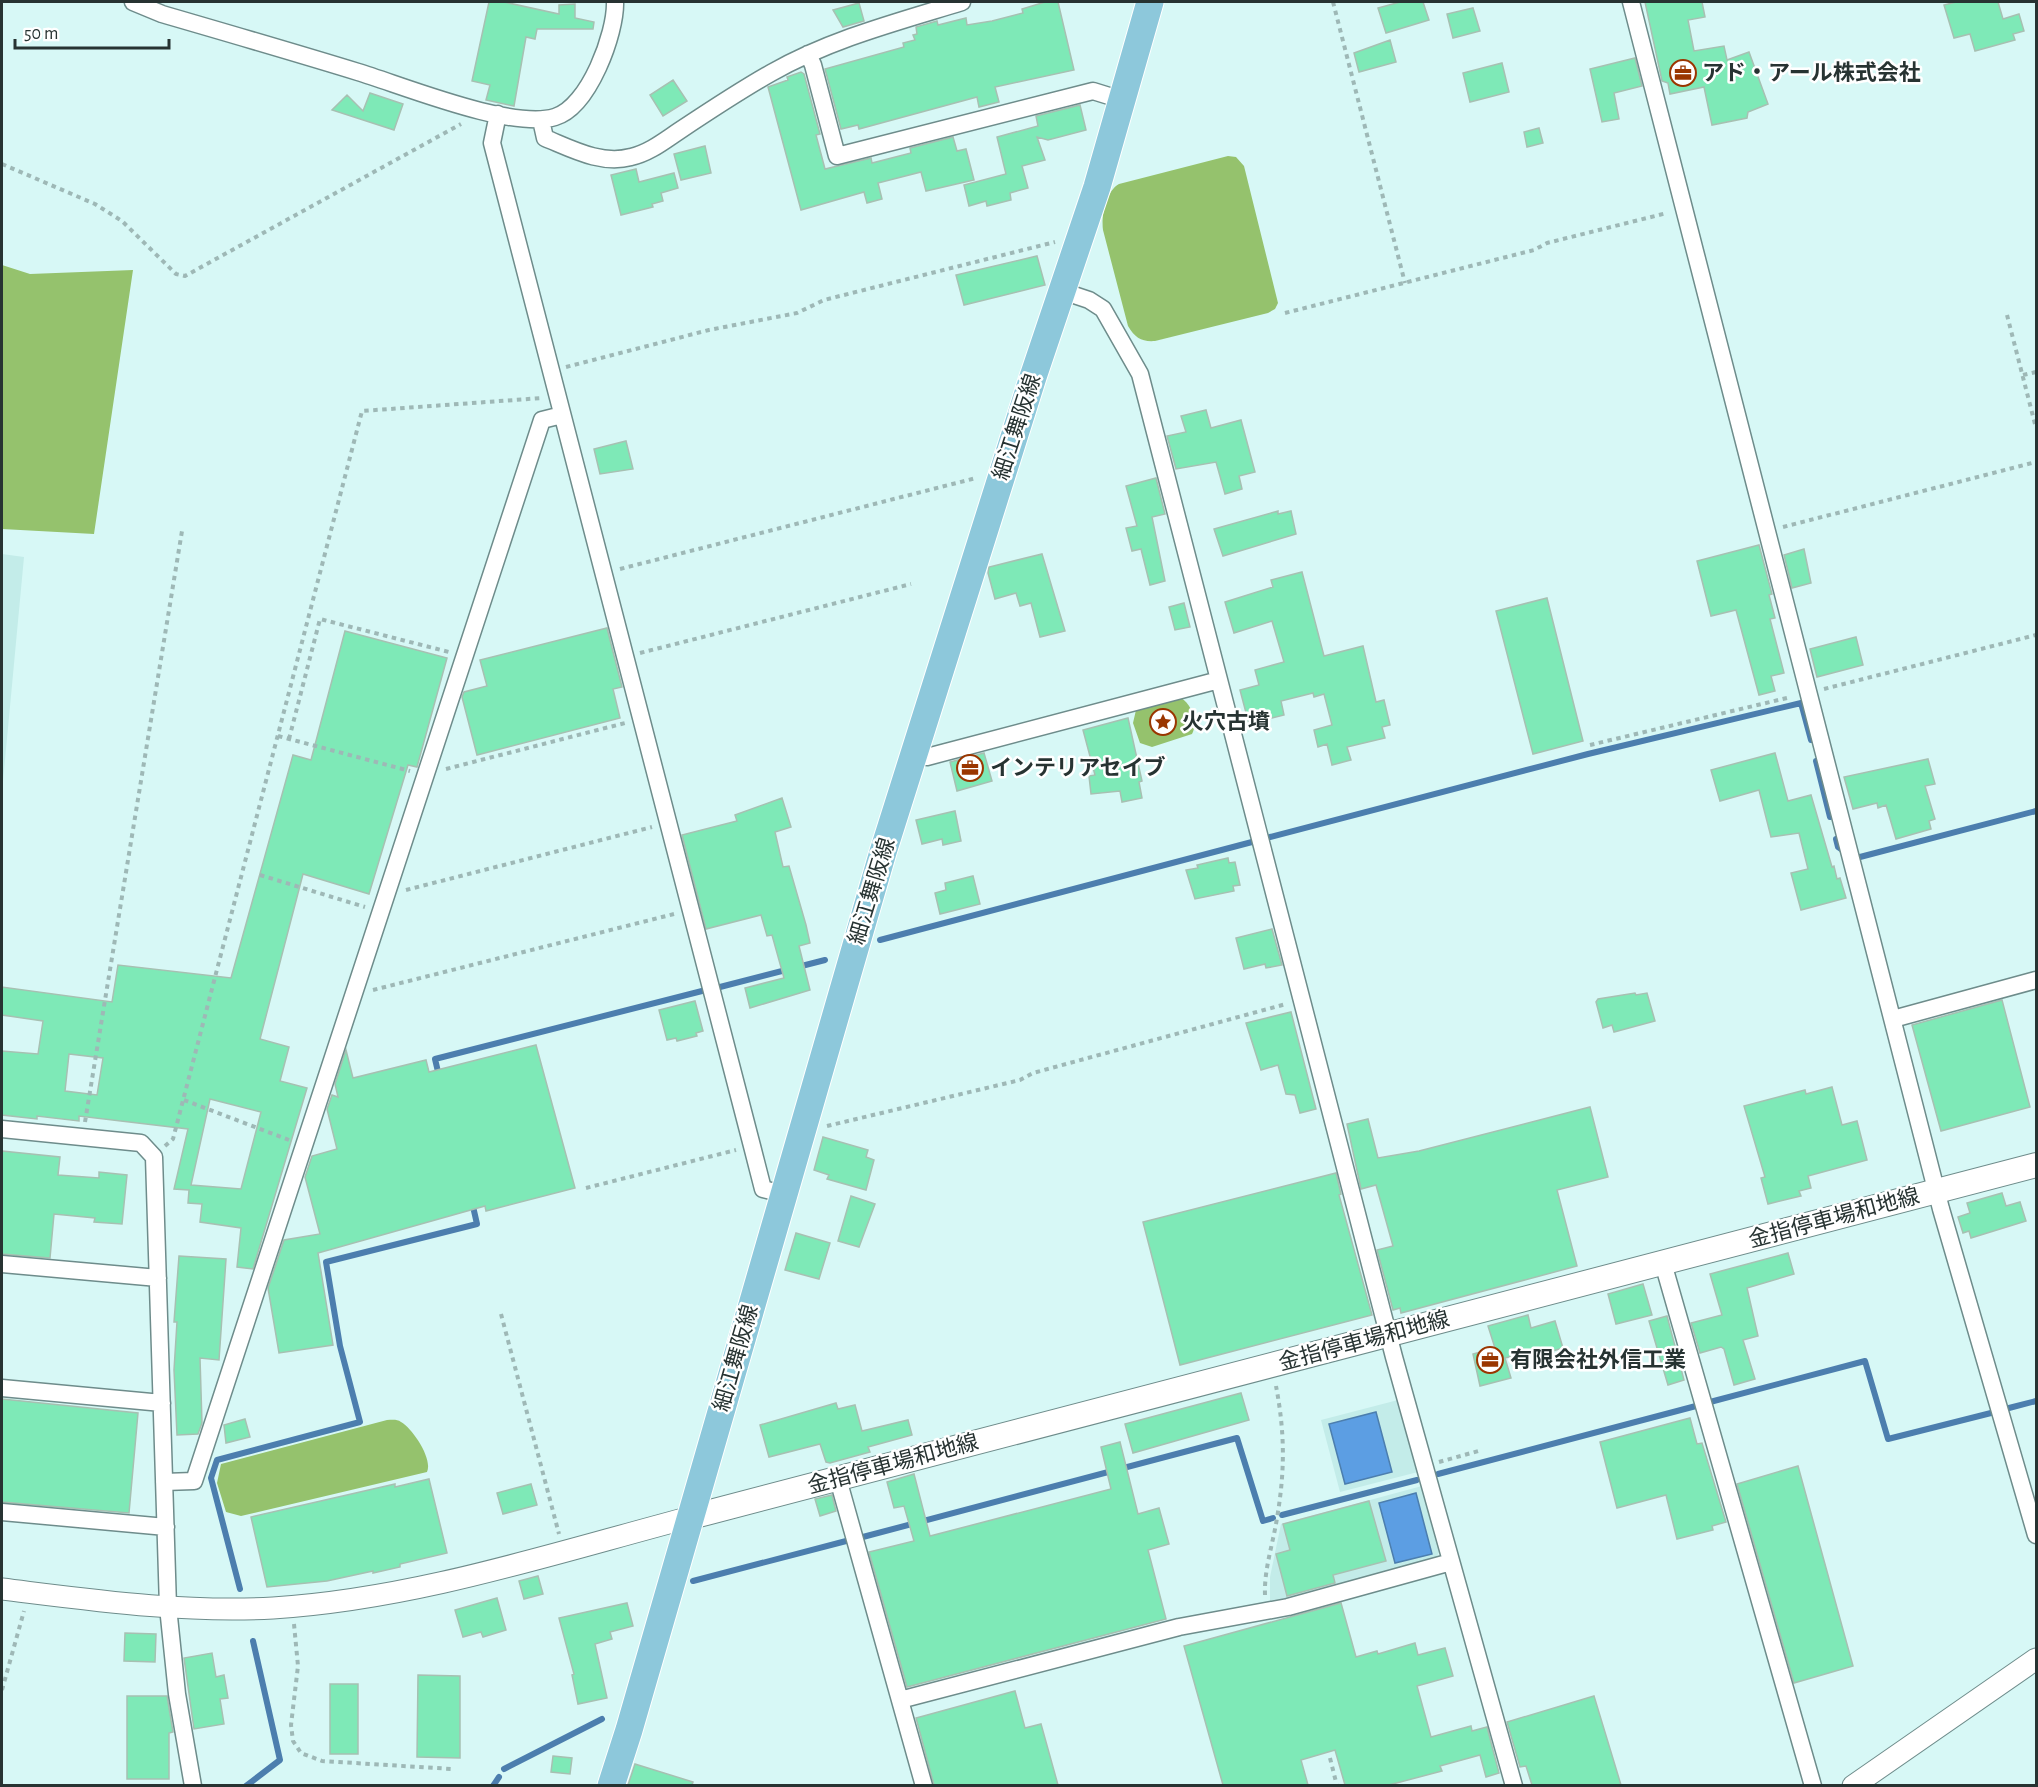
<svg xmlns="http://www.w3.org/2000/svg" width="2038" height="1787" font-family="'Alegreya Sans','Noto Sans JP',sans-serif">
	<rect width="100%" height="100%" fill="#d7f8f6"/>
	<path fill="#c3ece9" d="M2,554L24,557L2,792Z
		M1398,1400L1418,1472L1340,1492L1321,1420Z
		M1422,1486L1440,1550L1436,1558L1270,1602V1577L1281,1524Z"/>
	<path fill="#95c26d" d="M1228,156L1236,157L1244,166L1278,303L1275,309L1268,313L1155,341C1142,342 1135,338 1128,326L1103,230C1101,216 1106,191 1119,184Z
		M2,265L30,274L133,270L94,534L2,529Z
		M1181,698C1192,704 1198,723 1192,734L1152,747L1140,743L1133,723L1136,710Z
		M387,1420C392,1420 397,1419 401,1422C413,1429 433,1459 427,1472L241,1516L226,1512L217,1483L221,1464Z"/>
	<path fill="#5c9ee3" stroke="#4c7eae" stroke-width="1.5" d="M1376,1412L1392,1472L1345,1484L1329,1424Z
		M1416,1493L1432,1554L1395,1563L1379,1503Z"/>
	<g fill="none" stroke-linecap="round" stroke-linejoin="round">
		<path stroke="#4c7eae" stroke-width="6" d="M1816,761L1830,817
			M1270,837L1588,754L1801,703L1811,740
			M1836,839L1838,847L1841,849
			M1860,857L2036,811
			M880,940L1252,842
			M720,987L825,960
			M439,1076L435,1059L702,991
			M1710,1402L1865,1361L1888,1439L1991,1413
			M2009,1408L2036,1401
			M1438,1474L1696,1406
			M1282,1515L1417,1480
			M859,1538L1237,1438L1263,1521L1273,1518
			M693,1581L850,1540
			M240,1589L211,1478L217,1460L360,1422L340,1346L326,1262L477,1224L472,1202
			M504,1769L602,1719
			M246,1786L280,1760L253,1641
			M493,1786L499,1777"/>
	</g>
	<path fill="#7ee9b7" stroke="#a7c0b2" stroke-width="1.5" fill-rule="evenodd" d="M489,2H504L559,14V5L575,4V18L594,22L593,29H537L535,39L526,37L514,106L486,100L490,85L472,81Z
		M1045,2H1058L1074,70L995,87L999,102L979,107L977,97L859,129L858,125L841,129L825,69L904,47L903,43L915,40L913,35L917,34L916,27L937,21L938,25L966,18L967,25L992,21L1023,13L1022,9Z
		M1400,2H1423L1429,20L1386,33L1378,8Z
		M1645,2H1702L1705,17L1688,20L1694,51L1724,46L1727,60L1749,52L1768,104L1748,112L1747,118L1712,125L1704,87L1670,94L1668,83L1662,81Z
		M1956,2H1998L2003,19L2019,14L2024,31L2013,34L2015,40L1975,51L1970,34L1954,38L1944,5Z
		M859,3L864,21L843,27L833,10Z
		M1473,8L1480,31L1453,38L1447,14Z
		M1390,40L1396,62L1359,72L1354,53Z
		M1635,58L1642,86L1614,93L1619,119L1602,122L1590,69Z
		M1502,63L1509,92L1470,102L1463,73Z
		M801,72L804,74L820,134L816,135L825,169L871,158L872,163L911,153L910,148L953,137L957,151L966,149L974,180L926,191L921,172L878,183L882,199L867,203L864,192L801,210L768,87L788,80L787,77Z
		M673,80L687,101L663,116L650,95Z
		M370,93L403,104L394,130L332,110L347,95L363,111Z
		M1080,105L1086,130L1048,140L1037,137L1045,160L1022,166L1028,188L1010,193L1011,200L987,206L986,201L969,206L964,185L1006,174L997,137L1038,126L1036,116Z
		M1539,128L1543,143L1527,147L1524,132Z
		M705,146L711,173L681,180L674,154Z
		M636,169L639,182L674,173L678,188L661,193L663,201L652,204L653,207L621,215L611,175Z
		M1037,256L1045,285L964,305L956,275Z
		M1206,410L1211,428L1241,420L1255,472L1239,476L1242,489L1225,494L1216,462L1176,469L1167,436L1186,432L1181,416Z
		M626,441L633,469L600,474L594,449Z
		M1156,478L1165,514L1152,517L1165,581L1150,585L1141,549L1132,551L1126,528L1137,526L1126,486Z
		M1278,511V514L1291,511L1296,534L1223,556L1214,529Z
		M1759,545L1772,594L1769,595L1775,618L1770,619L1784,673L1771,676L1775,691L1759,695L1736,610L1711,616L1697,561Z
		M1804,549L1811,583L1792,588L1784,555Z
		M1042,554L1065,631L1040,637L1031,603L1020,606L1016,593L995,599L988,573L989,567Z
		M1302,572L1324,656L1363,646L1376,702L1384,700L1390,725L1382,727L1385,738L1347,747L1351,760L1332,765L1327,744L1318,747L1314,730L1332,725L1324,694L1314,697L1313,693L1281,701L1284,715L1249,724L1240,690L1259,685L1255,670L1284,662L1272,621L1234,633L1225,602L1273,587L1271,580Z
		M1547,598L1583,741L1533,754L1496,611Z
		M1184,603L1190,627L1175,630L1169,607Z
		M607,628L622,687L613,689L620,718L477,755L462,697L464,692L487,686L480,660Z
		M345,631L447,658L417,767L408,765L369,894L303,874L260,1039L289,1047L280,1081L307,1088L253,1269L237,1267L241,1228L200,1222L202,1204L188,1203L189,1190L174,1189L188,1129L79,1116V1121L37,1116V1119L2,1115V1051L38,1054L43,1021L2,1015V987L112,1002L118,965L231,978L293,755L311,760ZM69,1054L103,1058L97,1095L65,1091ZM210,1099L261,1112L241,1189L191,1185Z
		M1856,637L1863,665L1817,677L1810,649Z
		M1128,718L1142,781L1139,782L1142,798L1122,802L1120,791L1091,794L1089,776L1095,775L1083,730Z
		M984,753L992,781L957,791L950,762Z
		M1775,753L1788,801L1811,795L1832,867L1834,866L1837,879L1840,878L1846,898L1801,910L1791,873L1808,869L1799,833L1771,837L1759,790L1720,801L1711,770Z
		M1928,759L1935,784L1925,786L1935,819L1929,821L1931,829L1896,839L1886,805L1878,808L1877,803L1853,809L1844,777Z
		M782,798L791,827L775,832L783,867L789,866L806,925L810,943L799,946L810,990L750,1008L745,988L784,978L772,935L767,936L761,915L706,929L682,835L737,821L735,815Z
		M955,811L961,841L943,845L942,839L922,844L916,820Z
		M1228,858L1229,863L1235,862L1240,885L1233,886L1234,891L1195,899L1186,870L1198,868L1197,865Z
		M973,876L980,904L940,914L935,893L946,890L945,883Z
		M1272,929L1282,965L1266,968L1265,964L1244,969L1236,938Z
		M1635,993L1636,995L1647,993L1655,1021L1614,1032L1612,1025L1603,1028L1596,1002L1598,999Z
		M2002,1000L2030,1107L1941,1131L1912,1025Z
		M695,1001L703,1031L696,1033L697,1036L677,1041L676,1038L667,1040L659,1010Z
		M1291,1012L1316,1109L1300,1113L1295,1095L1286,1094L1278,1065L1261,1070L1246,1023Z
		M536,1045L575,1188L486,1211L485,1206L318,1253L333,1345L279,1353L268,1288L284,1240L320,1234L305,1177L312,1156L337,1149L327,1109L332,1095L338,1097L335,1084L346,1050L353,1078L426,1060L429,1072Z
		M1832,1087L1842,1125L1857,1121L1867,1160L1808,1176L1811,1188L1799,1191L1801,1196L1768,1204L1761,1178L1765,1177L1744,1106L1805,1090L1806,1094Z
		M1590,1107L1608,1177L1557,1190L1577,1266L1401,1313L1400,1308L1393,1310L1377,1250L1393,1246L1376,1185L1361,1189L1347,1124L1368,1119L1378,1158L1419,1151Z
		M823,1137L868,1150L866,1157L874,1160L866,1190L827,1179L829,1175L814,1170Z
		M2,1151L60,1157L58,1175L99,1178V1172L127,1175L122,1224L94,1222L95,1218L54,1214L50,1258L2,1254Z
		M1336,1173L1341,1194L1339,1195L1372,1315L1180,1365L1143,1222Z
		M2002,1193L2006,1206L2020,1202L2026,1221L1971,1238L1969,1231L1963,1233L1958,1217L1970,1213L1967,1203Z
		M851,1196L875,1204L859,1247L838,1241Z
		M796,1233L830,1243L819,1279L785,1270Z
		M1788,1253L1794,1274L1747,1288L1758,1336L1743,1340L1755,1379L1734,1385L1724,1349L1721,1347L1700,1353L1691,1323L1722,1315L1710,1274Z
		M179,1256L226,1259L219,1360L200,1358L202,1423L198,1434L177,1435L174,1370L177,1322H174Z
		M1643,1284L1652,1315L1616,1324L1608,1294Z
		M1528,1315L1531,1328L1555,1321L1563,1348L1542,1354L1540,1349L1505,1358L1511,1378L1480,1386L1473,1354L1495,1348L1488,1326Z
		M1667,1316L1684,1380L1668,1385L1649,1321Z
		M1241,1393L1249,1420L1133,1453L1125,1424Z
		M2,1399L138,1413L129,1513L2,1502Z
		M836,1403L838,1409L855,1405L862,1431L908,1420L912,1435L868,1447L870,1452L830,1463L826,1462L820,1444L769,1457L760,1425Z
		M1690,1418L1697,1444L1702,1443L1726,1522L1712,1526L1713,1530L1677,1539L1666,1495L1617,1508L1600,1442Z
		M245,1419L250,1437L226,1443L224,1425Z
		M1120,1442L1138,1514L1159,1508L1169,1544L1148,1550L1166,1619L907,1687L869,1552L914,1541L904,1506L894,1508L887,1482L914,1474L930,1536L1111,1489L1101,1447Z
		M1798,1466L1853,1666L1794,1683L1737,1484Z
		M429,1479L447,1553L400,1564V1567L373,1573V1571L327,1581L267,1587L251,1517L395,1484V1487Z
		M531,1484L537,1505L503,1514L497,1493Z
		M832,1495L836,1511L820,1516L815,1499Z
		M1369,1501L1386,1561L1333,1575L1335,1583L1287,1596L1276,1554L1290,1550L1283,1524Z
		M538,1576L543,1594L524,1599L519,1581Z
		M497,1598L506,1630L483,1637L481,1632L463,1637L455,1610Z
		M627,1603L633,1626L610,1632L612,1639L595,1644L607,1698L578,1704L572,1675L574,1674L559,1618Z
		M1341,1603L1356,1657L1377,1651L1378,1654L1415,1643L1418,1655L1445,1648L1453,1676L1417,1686L1431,1737L1471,1726L1472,1731L1487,1727L1499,1773L1486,1777L1480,1755L1440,1766L1442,1771L1389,1785H1345L1335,1750L1301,1760L1308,1785H1223L1184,1646Z
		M125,1633L156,1634L155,1662L124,1661Z
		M212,1653L216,1677L224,1675L228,1698L220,1699L224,1724L194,1729L184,1658Z
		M418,1675L460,1676V1758L417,1757Z
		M330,1684H358V1754H330Z
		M1015,1691L1025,1728L1041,1724L1058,1785H934L916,1718Z
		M127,1696H167L173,1732L169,1733V1779H127Z
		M1594,1696L1621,1785H1532L1526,1766L1520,1767L1507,1722Z
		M553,1756L572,1758L570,1774L551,1772Z
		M635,1764L693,1782L692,1785H628Z"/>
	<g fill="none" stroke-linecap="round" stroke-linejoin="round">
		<defs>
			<path id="minor" d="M133,2L162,14C227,33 293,52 358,72C404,86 511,130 555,117C589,107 616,33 615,2
				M1631,2L1941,1209L2036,1535
				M808,54L813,65L837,156L1093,91L1122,100
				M498,114L492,143L752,1146L763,1189L783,1194
				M541,120L545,138C572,149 601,165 631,157C649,153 664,141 679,131C709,111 739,91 771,73C831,39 897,22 962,2
				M1062,291L1089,300L1103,309L1140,374L1394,1357L1514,1786
				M914,752L927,757L1219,680
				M1893,1019L2036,980
				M2,1129L141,1143L154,1157L168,1607L177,1694L193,1786
				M1663,1263L1813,1786
				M2,1264L158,1278
				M2,1388L162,1403
				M838,1479L924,1786
				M164,1482L194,1481L542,420L562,415
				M2,1512L166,1527
				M900,1700L1179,1627L1288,1607L1451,1562"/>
			<path id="tertiary" d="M2,1589C92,1600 182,1613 273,1608C416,1599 554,1553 691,1517
				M1853,1786L2036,1659"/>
			<path id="secondary" d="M691,1517L2036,1165"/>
			<path id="primary" d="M611,1786L629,1730L883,852L1033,377L1097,187L1150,2"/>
		</defs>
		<use href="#minor" stroke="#6e8c8b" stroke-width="19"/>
		<use href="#tertiary" stroke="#6e8c8b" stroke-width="23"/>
		<use href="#secondary" stroke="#6e8c8b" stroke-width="26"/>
		<use href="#primary" stroke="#fff" stroke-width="29"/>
		<path stroke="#9eb8b6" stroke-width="4" stroke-dasharray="4.5 4.5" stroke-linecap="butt" d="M1333,2L1405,283
			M2,164L95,204L122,221L176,274L185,276L461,124
			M1285,313L1534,250L1547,243L1667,213
			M2007,315L2036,428
			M566,367L709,330L797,313L824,300L1055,242
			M2023,375L2036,372
			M1783,527L2036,462
			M620,569L976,478
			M640,653L911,584
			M1824,689L2036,635
			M278,736L410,771
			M289,739L320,619L449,652
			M1590,745L1791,697
			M446,769L625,723
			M260,875L365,907
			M406,890L652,827
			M373,990L674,914
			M184,1100L289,1140
			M85,1122L182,531
			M827,1126L1020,1080L1033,1073L1286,1004
			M165,1146L173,1139L362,411L542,398
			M586,1188L736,1150
			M501,1314L559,1534
			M1439,1462L1482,1450
			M1265,1595C1264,1569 1273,1544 1277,1518C1285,1471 1285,1433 1276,1386
			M294,1624L298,1666L291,1725L293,1741L301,1753L322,1761L452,1769
			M2,1690L24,1611
			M1330,1758L1337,1786"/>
		<use href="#minor" stroke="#fff" stroke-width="16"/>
		<use href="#tertiary" stroke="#fff" stroke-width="21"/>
		<use href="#secondary" stroke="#fff" stroke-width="24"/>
		<use href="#primary" stroke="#8dc8db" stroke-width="27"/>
	</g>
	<defs>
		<symbol id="office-ring" viewBox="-11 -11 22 22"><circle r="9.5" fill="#fff" stroke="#9a3600" stroke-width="1.5"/><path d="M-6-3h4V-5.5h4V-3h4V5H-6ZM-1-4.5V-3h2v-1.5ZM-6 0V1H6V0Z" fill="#9a3600"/></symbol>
		<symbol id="sight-ring" viewBox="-11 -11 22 22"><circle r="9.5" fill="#fff" stroke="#9a3600" stroke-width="1.5"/><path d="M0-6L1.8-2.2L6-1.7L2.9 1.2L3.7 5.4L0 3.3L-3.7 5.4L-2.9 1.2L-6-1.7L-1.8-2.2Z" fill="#9a3600"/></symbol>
	</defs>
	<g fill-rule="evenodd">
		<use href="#office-ring" x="1668" y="58" width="30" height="30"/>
		<use href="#sight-ring" x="1148" y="707" width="30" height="30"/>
		<use href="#office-ring" x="955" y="753" width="30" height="30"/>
		<use href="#office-ring" x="1475" y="1345" width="30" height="30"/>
	</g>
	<g text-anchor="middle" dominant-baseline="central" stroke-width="5" stroke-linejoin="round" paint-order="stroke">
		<g font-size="22" font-weight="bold" fill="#273332" stroke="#fff" text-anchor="start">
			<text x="1702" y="73">アド・アール株式会社</text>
			<text x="1182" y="722">火穴古墳</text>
			<text x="990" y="768">インテリアセイブ</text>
			<text x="1510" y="1360">有限会社外信工業</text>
		</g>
		<g font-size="22" fill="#273332" stroke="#fff">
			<text transform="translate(1017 427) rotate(-72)">細江舞阪線</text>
			<text transform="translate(872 891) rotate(-73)">細江舞阪線</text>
			<text transform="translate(1834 1218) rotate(-15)">金指停車場和地線</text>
			<text transform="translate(1364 1341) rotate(-15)">金指停車場和地線</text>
			<text transform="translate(736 1358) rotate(-74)">細江舞阪線</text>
			<text transform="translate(893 1464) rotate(-15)">金指停車場和地線</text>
		</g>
	</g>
	<rect width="2038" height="1787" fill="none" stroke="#273332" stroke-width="6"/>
	<path d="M15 39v9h154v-9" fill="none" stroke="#273332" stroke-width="3"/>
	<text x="24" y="39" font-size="18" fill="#273332" stroke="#ffffff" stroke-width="4.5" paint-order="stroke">50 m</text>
</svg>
